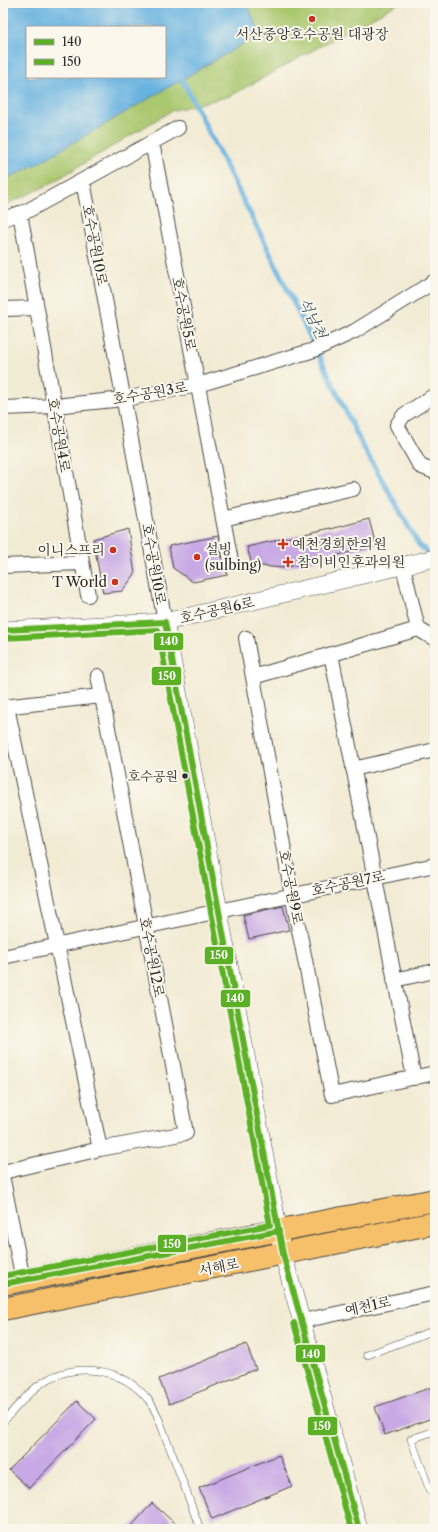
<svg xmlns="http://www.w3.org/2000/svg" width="438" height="1532" font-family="'Libre Caslon Text','Noto Serif KR',serif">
	<rect width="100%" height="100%" fill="#fbf7ec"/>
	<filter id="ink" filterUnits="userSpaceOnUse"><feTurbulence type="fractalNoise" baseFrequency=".025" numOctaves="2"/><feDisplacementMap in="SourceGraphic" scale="8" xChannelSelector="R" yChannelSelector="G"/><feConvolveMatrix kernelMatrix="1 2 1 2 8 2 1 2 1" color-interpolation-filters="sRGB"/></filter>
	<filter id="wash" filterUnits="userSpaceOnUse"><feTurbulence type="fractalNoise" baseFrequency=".012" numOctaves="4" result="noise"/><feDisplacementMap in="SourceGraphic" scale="16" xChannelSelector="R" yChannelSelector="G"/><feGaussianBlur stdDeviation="0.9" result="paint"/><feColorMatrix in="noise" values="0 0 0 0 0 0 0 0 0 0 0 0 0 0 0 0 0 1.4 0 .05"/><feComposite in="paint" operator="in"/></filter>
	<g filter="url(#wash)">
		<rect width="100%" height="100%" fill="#f2ebd4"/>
		<path fill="#aac86f" stroke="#6a7a4d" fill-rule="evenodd" d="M3,3H399L230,96L171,111L48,185L3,206ZM27,27H165V77H27Z"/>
		<path fill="#68b2e0" stroke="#4a6e86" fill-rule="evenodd" d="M3,3H247L260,34L40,162L3,181ZM27,27H165V77H27Z"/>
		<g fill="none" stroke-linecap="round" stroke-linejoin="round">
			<path stroke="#68b2e0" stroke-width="5" d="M182,79L265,243L361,443L419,545L432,556"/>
		</g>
		<g id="blocks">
			<path fill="#c8a9e5" d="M369,519L376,546L283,568L252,565L247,547L331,528V529Z
				M128,529L135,574L122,591L103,593L93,539Z
				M218,536L223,563L226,567L227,575L193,582L173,568L169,546Z
				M283,906L289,930L249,939L243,915Z
				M246,1344L256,1369L169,1404L159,1379Z
				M435,1386V1417L385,1435L375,1407Z
				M77,1401L96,1419L29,1488L9,1470Z
				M279,1455L292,1486L212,1519L199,1488Z
				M152,1503L181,1529H129Z"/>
		</g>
	</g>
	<g filter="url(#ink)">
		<use href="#blocks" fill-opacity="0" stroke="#494844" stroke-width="1"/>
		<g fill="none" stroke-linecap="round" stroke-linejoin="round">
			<defs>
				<path id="service" d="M367,1355L435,1330
					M3,1422C14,1410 26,1395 39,1385C74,1360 124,1367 150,1402C158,1413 162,1428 167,1441C179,1470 189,1499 200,1529
					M435,1431L411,1439L430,1491L435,1489"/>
				<path id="minor" d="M152,142L231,561
					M83,181L165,622
					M20,213L88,595
					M3,219L27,211L178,128
					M3,309L37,308
					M435,395L404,415L397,425L420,466L435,472
					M3,408L54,406L124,399L198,385L314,350L355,331L435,281
					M223,519L353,489
					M3,566L82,563
					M403,566L418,629L435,639
					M246,638L292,895L332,1095L435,1073
					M331,654L414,1078
					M253,677L418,629
					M3,707L101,696
					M7,707L100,1149
					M353,769L435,750
					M3,957L435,865
					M394,980L435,971
					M3,1172L100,1149L186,1133L98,676
					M3,1180L23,1280
					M302,1321L435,1293"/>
				<path id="tertiary" d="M165,622L283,1254L359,1529
					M3,630L165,622L435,558"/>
				<path id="primary" d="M3,1284L435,1200
					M3,1309L435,1223"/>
			</defs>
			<use href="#service" stroke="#494844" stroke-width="8"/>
			<use href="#minor" stroke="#494844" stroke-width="16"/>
			<use href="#tertiary" stroke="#494844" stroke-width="18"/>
			<use href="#primary" stroke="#494844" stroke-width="24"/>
			<use href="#service" stroke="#fff" stroke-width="7"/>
			<use href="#minor" stroke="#fff" stroke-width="14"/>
			<use href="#tertiary" stroke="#fff" stroke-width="17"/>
			<use href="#primary" stroke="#f6c06b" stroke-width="22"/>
			<defs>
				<path id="bus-1" d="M3,630L165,622L283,1254L359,1529
					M3,1284L279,1231"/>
				<path id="bus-2" d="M3,1276L270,1225L158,630L3,638
					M294,1323L351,1529"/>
			</defs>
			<use href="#bus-1" stroke="#fbf7ec" stroke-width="9"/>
			<use href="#bus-2" stroke="#fbf7ec" stroke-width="9"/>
			<use href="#bus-1" stroke="#5bb025" stroke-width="6"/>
			<use href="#bus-2" stroke="#5bb025" stroke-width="6"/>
		</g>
	</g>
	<g fill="#c8321e" stroke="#fbf7ec" stroke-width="1.5">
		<circle cx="312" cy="19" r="4"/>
		<path d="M281 538h4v4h4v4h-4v4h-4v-4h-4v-4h4z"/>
		<circle cx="113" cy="550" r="4"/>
		<circle cx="197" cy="557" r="4"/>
		<path d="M286 556h4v4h4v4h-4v4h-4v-4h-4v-4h4z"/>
		<circle cx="115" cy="582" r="4"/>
	</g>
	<circle fill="#2b2b2b" stroke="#fbf7ec" stroke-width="1.5" cx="185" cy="776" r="3.5"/>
	<g text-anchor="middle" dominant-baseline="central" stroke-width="4" stroke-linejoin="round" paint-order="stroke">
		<g font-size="13" fill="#2b2b2b" stroke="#fbf7ec" text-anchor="end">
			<text x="178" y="776">호수공원</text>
		</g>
		<g font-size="14" fill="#2b2b2b" stroke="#fbf7ec" text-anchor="start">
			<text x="312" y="34" text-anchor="middle">서산중앙호수공원 대광장</text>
			<text x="292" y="544">예천경희한의원</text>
			<text x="205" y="549">설빙<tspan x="205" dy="16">(sulbing)</tspan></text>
			<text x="105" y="550" text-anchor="end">이니스프리</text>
			<text x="297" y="562">참이비인후과의원</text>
			<text x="107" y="582" text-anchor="end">T World</text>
		</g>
		<g font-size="14" fill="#2b2b2b" stroke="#fbf7ec">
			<text transform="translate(95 245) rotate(79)">호수공원10로</text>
			<text transform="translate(184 314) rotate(79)">호수공원5로</text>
			<text transform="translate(150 393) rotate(-10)">호수공원3로</text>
			<text transform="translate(59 435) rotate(80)">호수공원4로</text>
			<text transform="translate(154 564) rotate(80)">호수공원10로</text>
			<text transform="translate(217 610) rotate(-13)">호수공원6로</text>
			<text transform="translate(348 883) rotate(-12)">호수공원7로</text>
			<text transform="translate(291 887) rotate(79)">호수공원9로</text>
			<text transform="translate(152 957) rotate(79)">호수공원12로</text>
			<text transform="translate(219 1267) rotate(-11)">서해로</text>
			<text transform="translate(368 1306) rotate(-12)">예천1로</text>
		</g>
		<g font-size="15" font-style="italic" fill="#405a6a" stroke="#fbf7ec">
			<text transform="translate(313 318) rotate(64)">석남천</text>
		</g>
	</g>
	<g stroke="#fbf7ec" stroke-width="1.5">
		<rect x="153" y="632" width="31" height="19" rx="4" fill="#5bb025"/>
		<rect x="151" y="666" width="31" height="20" rx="4" fill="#5bb025"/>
		<rect x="204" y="946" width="30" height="19" rx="4" fill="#5bb025"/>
		<rect x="220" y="989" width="31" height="19" rx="4" fill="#5bb025"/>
		<rect x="157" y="1234" width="30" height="19" rx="4" fill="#5bb025"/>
		<rect x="295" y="1344" width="31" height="19" rx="4" fill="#5bb025"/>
		<rect x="307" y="1416" width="31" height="20" rx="4" fill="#5bb025"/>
	</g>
	<g font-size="11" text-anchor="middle" font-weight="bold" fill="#fff">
		<text x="169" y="645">140</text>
		<text x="167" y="680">150</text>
		<text x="219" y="959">150</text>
		<text x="235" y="1002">140</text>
		<text x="172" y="1248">150</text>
		<text x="311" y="1358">140</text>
		<text x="322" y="1430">150</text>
	</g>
	<rect width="438" height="1532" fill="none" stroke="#fbf7ec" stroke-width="16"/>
	<rect x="26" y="26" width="140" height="52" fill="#fbf7ec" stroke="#a8a59f"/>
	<rect x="34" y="39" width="20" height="6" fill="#5bb025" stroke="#a8a59f"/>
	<text x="62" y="46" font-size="12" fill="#2b2b2b">140</text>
	<rect x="34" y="59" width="20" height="6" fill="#5bb025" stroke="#a8a59f"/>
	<text x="62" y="66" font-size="12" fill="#2b2b2b">150</text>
</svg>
